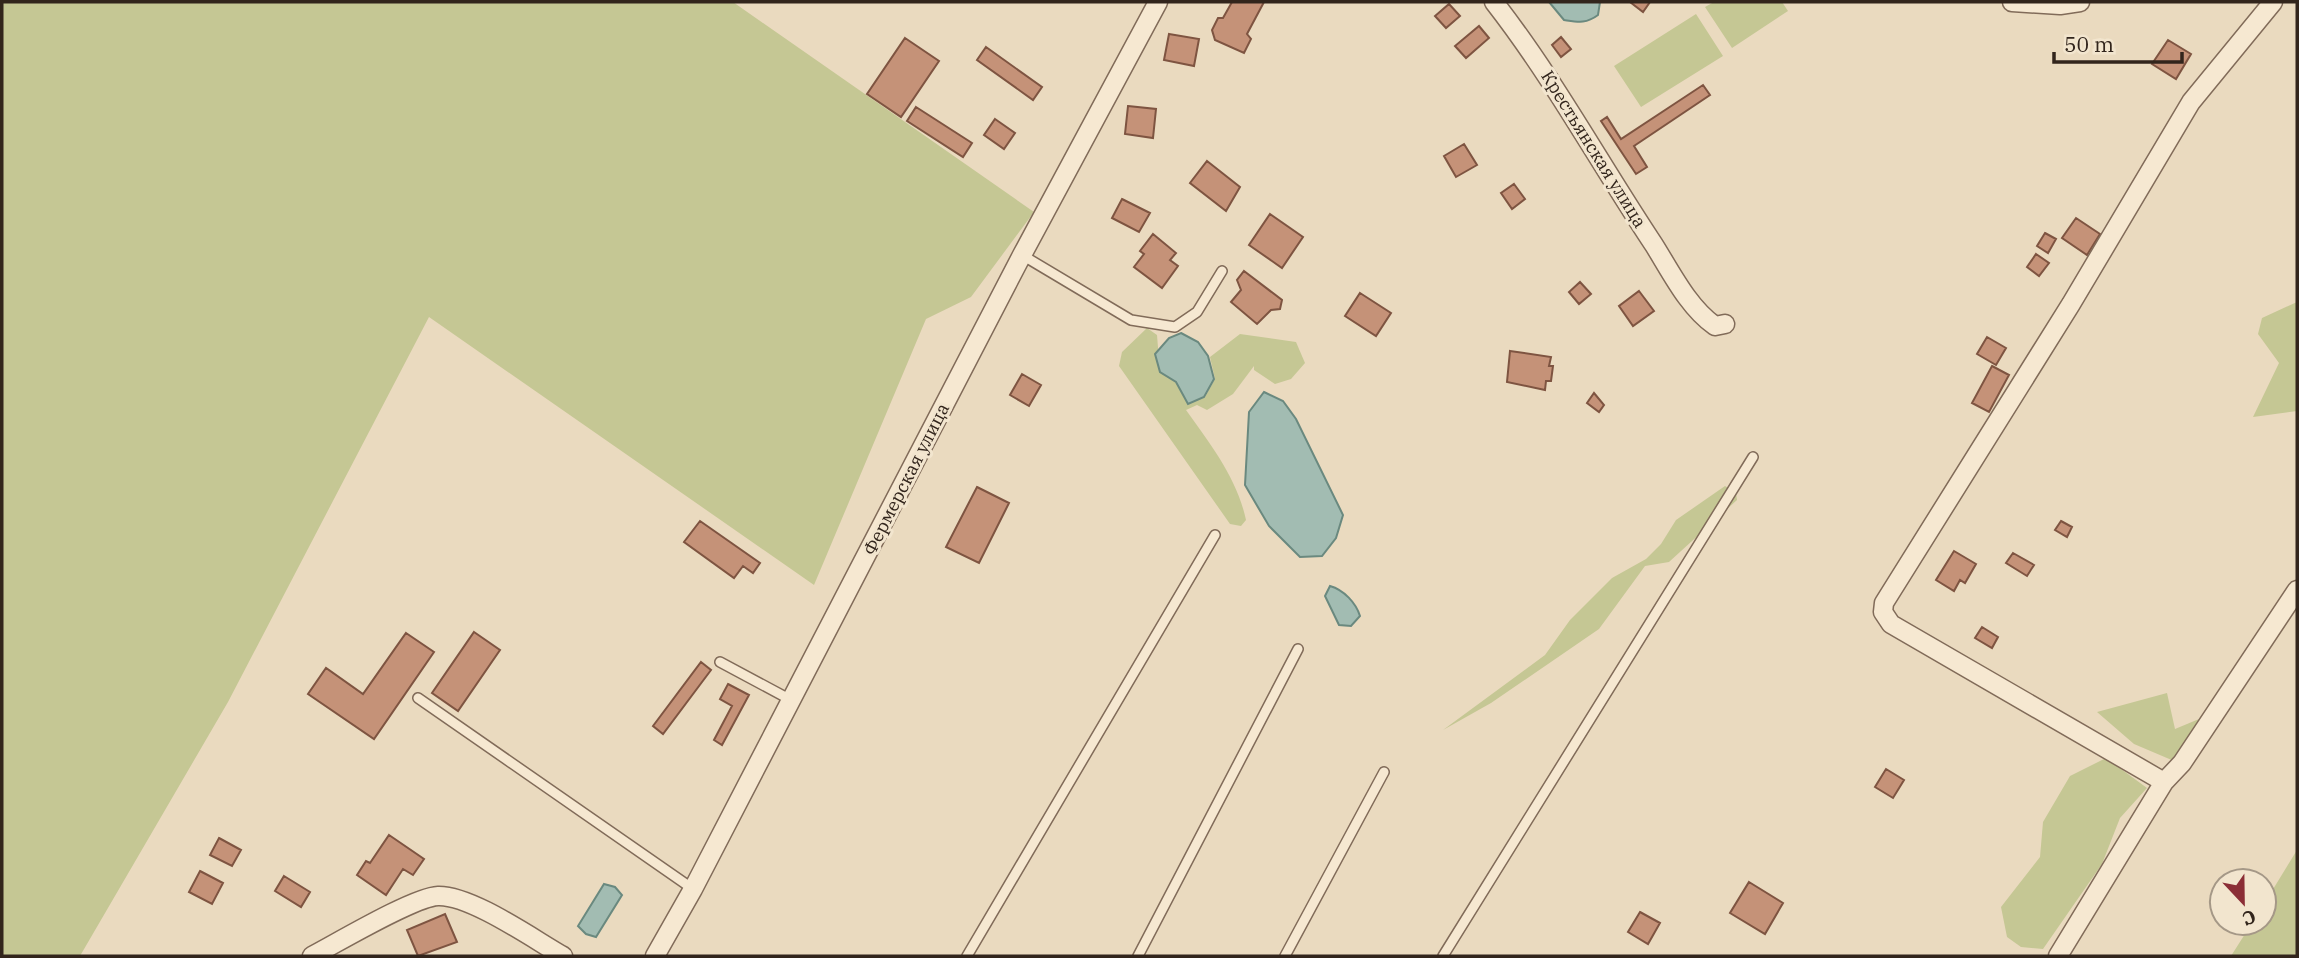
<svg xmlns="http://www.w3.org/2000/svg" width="2299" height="958" font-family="'IBM Plex Serif',serif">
	<rect width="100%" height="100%" fill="#eadabf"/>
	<path fill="#c5c794" d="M2,2H733L1034,212L971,297L926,319L814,585L429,317L228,702L80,956H2Z
		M1714,2H1782L1788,11L1732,48L1705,7Z
		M1696,14L1723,56L1641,107L1614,66Z
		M2297,302V411L2253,417L2279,363L2258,334L2262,318Z
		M1147,328L1157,335L1160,372L1176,382L1188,404L1205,397L1215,379L1210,357L1240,334L1296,342L1305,363L1291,379L1275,384L1254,370V366L1233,394L1207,410L1197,405L1186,410C1211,445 1237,478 1246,520L1241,526L1230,524L1119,366L1122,352Z
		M1725,486L1736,493L1737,500L1669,562L1645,566L1599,629L1491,703L1443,730L1545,655L1570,620L1612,578L1646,559L1661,544L1676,520Z
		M2167,693L2175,729L2199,719L2174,761L2134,744L2097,712Z
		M2106,758L2147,788L2120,818L2102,864L2043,949L2021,947L2007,937L2001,907L2040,857L2043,822L2070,776Z
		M2297,850V956H2231L2252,923H2264V904Z"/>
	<path fill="#a2bcb2" stroke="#6a897f" stroke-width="2" d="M1549,2H1600L1598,15C1586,24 1578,22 1564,20Z
		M1181,333L1198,342L1208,356L1214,379L1204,397L1188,404L1176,382L1160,372L1155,354L1169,338Z
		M1264,392L1283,401L1296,419L1343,515L1336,538L1322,556L1300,557L1269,526L1245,485L1249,412Z
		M1330,586C1344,590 1356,603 1360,616L1351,626L1339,625L1325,596Z
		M604,884L615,887L622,895L596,937L586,934L578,926Z"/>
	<path fill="#c59278" stroke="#7e5441" stroke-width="2" d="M1232,2H1264L1247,34L1251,39L1244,53L1215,40L1212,30L1218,18H1223Z
		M1630,2H1650L1643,12Z
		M1449,4L1460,16L1446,28L1435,16Z
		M1479,26L1489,38L1466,58L1455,46Z
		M1169,34L1199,39L1194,66L1164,60Z
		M1561,37L1571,49L1561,57L1552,45Z
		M905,38L939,61L901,117L867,94Z
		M2168,40L2191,54L2176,79L2152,64Z
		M986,47L1042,87L1033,100L977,60Z
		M1703,85L1710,95L1634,146L1647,167L1636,174L1601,121L1607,117L1621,139Z
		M1128,106L1156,109L1153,138L1125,134Z
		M916,107L972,143L963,157L907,121Z
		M995,119L1015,133L1004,149L984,135Z
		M1464,144L1477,165L1456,177L1444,156Z
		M1207,161L1240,187L1226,211L1190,183Z
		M1514,184L1525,199L1512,209L1501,193Z
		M1122,199L1150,213L1139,232L1112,218Z
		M1270,214L1303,237L1282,268L1249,245Z
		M2076,218L2100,234L2087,255L2062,238Z
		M2045,233L2056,239L2048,253L2037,246Z
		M1153,234L1176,253L1170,260L1178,266L1162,288L1134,267L1144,254L1140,251Z
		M2036,254L2049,263L2039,276L2027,267Z
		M1244,271L1282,300L1280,309L1271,310L1257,324L1231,302L1241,290L1237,280Z
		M1580,282L1591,294L1579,304L1569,292Z
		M1639,291L1654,311L1633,326L1619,306Z
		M1360,293L1391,313L1376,336L1345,316Z
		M1987,337L2006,348L1996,365L1977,354Z
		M1510,351L1551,357L1549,366H1553L1551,381H1546L1545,390L1507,382Z
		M1992,366L2009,375L1989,412L1972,403Z
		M1022,374L1041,385L1029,406L1010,395Z
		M1594,393L1604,405L1599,412L1587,403Z
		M977,487L1009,503L979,563L946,547Z
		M700,521L760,563L753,573L743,566L734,578L684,542Z
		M2061,521L2072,527L2067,537L2055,530Z
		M1954,551L1976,564L1965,583L1960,580L1954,591L1936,580Z
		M2013,553L2034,565L2027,576L2006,563Z
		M1982,627L1998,637L1992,648L1975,638Z
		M474,632L500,650L458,711L432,693Z
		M406,633L434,652L374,739L308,694L326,668L363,694Z
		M701,662L711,670L663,734L653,726Z
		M728,684L749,695L722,745L714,740L732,706L720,699Z
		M1886,769L1904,780L1893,798L1875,787Z
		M389,835L424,859L413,875L403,869L386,895L357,875L366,861L370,863Z
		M219,838L241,850L232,866L210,855Z
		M200,871L223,883L212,904L189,892Z
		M284,876L310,892L301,907L275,891Z
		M1749,882L1783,903L1765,934L1730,913Z
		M1640,912L1660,923L1648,944L1628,932Z
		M445,914L457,942L418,956L407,930Z"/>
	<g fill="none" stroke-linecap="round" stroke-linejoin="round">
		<defs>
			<path id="service" d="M1022,255L1131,320L1175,327L1197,312L1222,271
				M720,662L791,700
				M418,698L693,889
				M967,956L1215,535
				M1138,956L1298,649
				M1285,956L1384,772
				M1443,956L1753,457"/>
			<path id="minor" d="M1494,2C1554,79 1600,164 1654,245C1671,272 1688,307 1715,326L1725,324
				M2012,2L2060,5L2080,2
				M2164,782L1891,624L1883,612L1884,603L2071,304L2191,102L2273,2
				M312,956C337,943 414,897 438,896C471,895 533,939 563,956
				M655,956L693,889L1022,255L1158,2
				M2058,956L2164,782L2182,763L2297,590"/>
		</defs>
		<use href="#service" stroke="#816b59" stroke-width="12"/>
		<use href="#minor" stroke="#816b59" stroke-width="21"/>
		<use href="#service" stroke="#f6e8d1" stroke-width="9"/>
		<use href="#minor" stroke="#f6e8d1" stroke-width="18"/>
	</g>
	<g text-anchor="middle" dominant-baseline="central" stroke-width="6" stroke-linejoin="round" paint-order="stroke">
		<g font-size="18" fill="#32251c" stroke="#f2e5ce">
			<text transform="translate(1594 149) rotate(58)">Крестьянская улица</text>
			<text transform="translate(906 479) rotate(-63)">Фермерская улица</text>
		</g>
	</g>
	<rect width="2299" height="958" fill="none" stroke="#32251c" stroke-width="7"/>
	<g transform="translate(2243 902) rotate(158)"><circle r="33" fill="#f2e5ce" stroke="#a59887" stroke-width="2"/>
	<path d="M0-5L12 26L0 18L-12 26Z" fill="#8b2e36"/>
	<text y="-10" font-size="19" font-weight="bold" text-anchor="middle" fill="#32251c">С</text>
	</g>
	<path d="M2054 52v10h128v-10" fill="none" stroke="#32251c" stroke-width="3.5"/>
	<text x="2064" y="52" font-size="21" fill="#32251c" stroke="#f2e5ce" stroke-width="5" paint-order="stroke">50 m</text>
</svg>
